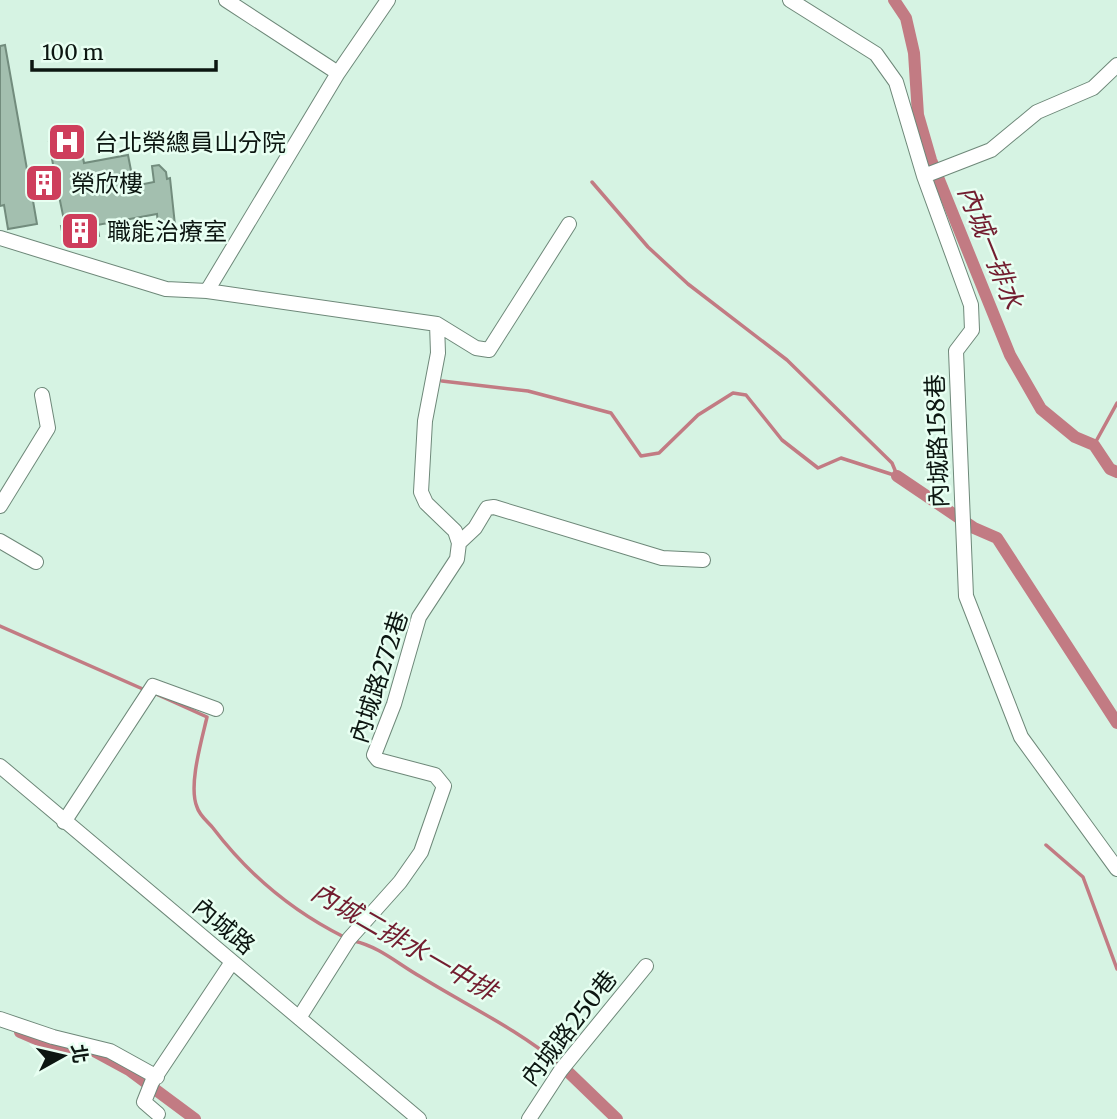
<svg xmlns="http://www.w3.org/2000/svg" width="1117" height="1119" font-family="Merriweather,'Noto Sans TC',serif">
	<rect width="100%" height="100%" fill="#d6f3e3"/>
	<g fill="none" stroke-linecap="round" stroke-linejoin="round">
		<path stroke="#c27b83" stroke-width="3.5" d="M592,182L648,247L688,284L787,360L892,463L897,475
			M442,381L528,391L611,413L641,456L659,453L698,415L733,393L746,395L782,440L818,468L841,458L897,476
			M1094,445L1117,403
			M0,626L145,690
			M156,694L207,717C202,739 188,786 197,807C199,815 208,822 213,828C248,874 292,911 344,937
			M1046,845L1083,877L1117,969
			M354,941C380,947 398,964 421,977C468,1006 517,1029 559,1064"/>
		<path stroke="#c27b83" stroke-width="12" d="M894,0L906,18L914,53L918,115L931,160L1010,355L1041,409L1075,437L1094,445L1110,469L1117,472
			M897,476L974,528L997,538L1117,723
			M20,1032L48,1044L73,1048
			M94,1051L129,1070L195,1119
			M562,1066L617,1119"/>
	</g>
	<path fill="#a3bfaf" stroke="#728c7d" stroke-width="2" d="M5,45L28,175L54,170L49,142L79,136L84,163L128,155L134,186L154,182L152,166L159,165L166,172L167,179L170,178L175,225L158,226L157,214L97,225L99,236L91,237L92,244L76,247L75,240L64,242L61,226L65,225L58,191L32,195L37,224L8,229L4,205L0,206V46Z"/>
	<g fill="none" stroke-linecap="round" stroke-linejoin="round">
		<defs>
			<path id="minor" d="M226,0L338,73
				M790,0L876,54L896,82L924,176L971,305L972,330L956,351L966,596L1021,737L1117,869
				M924,176L991,150L1037,112L1093,88L1117,65
				M0,238L166,289L207,291L437,324L476,348L489,350L569,224
				M207,291L338,73L388,0
				M0,506L48,428L42,395
				M0,541L36,562
				M459,543L475,528L487,508L494,507L662,558L703,560
				M0,766L419,1119
				M64,822L153,686L216,709
				M299,1018L349,939L400,882L421,852L444,786L435,775L378,760L374,755L394,704L419,617L457,559L459,543L455,531L426,503L421,492L425,421L438,353L437,324
				M0,1019L53,1037L110,1051L157,1077
				M158,1114L144,1102L152,1082L232,962
				M529,1119L561,1070L646,966"/>
		</defs>
		<use href="#minor" stroke="#6e8879" stroke-width="16"/>
		<use href="#minor" stroke="#fff" stroke-width="14"/>
	</g>
	<defs>
		<symbol id="hospital-square" viewBox="-11 -11 22 22"><rect x="-9" y="-9" width="18" height="18" rx="4" fill="#ce3e5c" stroke="#e8fff2"/><path d="M-5-5h3v3.5h4V-5h3V5h-3V1.5h-4V5h-3Z" fill="#fff"/></symbol>
		<symbol id="building-square" viewBox="-11 -11 22 22"><rect x="-9" y="-9" width="18" height="18" rx="4" fill="#ce3e5c" stroke="#e8fff2"/><path d="M-4-6H4V6H1V3H-1V6H-4ZM-2.5-4.3h1.7v1.8h-1.7ZM.8-4.3h1.7v1.8H.8ZM-2.5-1h1.7V.8h-1.7ZM.8-1h1.7V.8H.8Z" fill="#fff"/></symbol>
	</defs>
	<g fill-rule="evenodd">
		<use href="#hospital-square" x="45" y="120" width="44" height="44"/>
		<use href="#building-square" x="22" y="161" width="44" height="44"/>
		<use href="#building-square" x="58" y="209" width="44" height="44"/>
	</g>
	<g text-anchor="middle" dominant-baseline="central" stroke-width="5" stroke-linejoin="round" paint-order="stroke">
		<g font-size="24" fill="#0c1611" stroke="#e8fff2" text-anchor="start">
			<text x="94" y="142">台北榮總員山分院</text>
			<text x="71" y="183">榮欣樓</text>
			<text x="107" y="231">職能治療室</text>
		</g>
		<g font-size="24" fill="#0c1611" stroke="#e8fff2">
			<text transform="translate(937 441) rotate(-92)">內城路158巷</text>
			<text transform="translate(379 677) rotate(-72)">內城路272巷</text>
			<text transform="translate(224 926) rotate(40)">內城路</text>
			<text transform="translate(569 1028) rotate(-52)">內城路250巷</text>
		</g>
		<g font-size="26" font-style="italic" fill="#721d2f" stroke="#e8fff2">
			<text transform="translate(991 247) rotate(68)">內城一排水</text>
			<text transform="translate(404 941) rotate(30)">內城二排水一中排</text>
		</g>
	</g>
	<g transform="translate(63 1056) rotate(82)" stroke="#e8fff2" stroke-width="5" paint-order="stroke">
	<path d="M0-5L12 26L0 18L-12 26Z" fill="#0c1611"/>
	<text y="-10" font-size="19" font-weight="bold" text-anchor="middle" fill="#0c1611">北</text>
	</g>
	<path d="M32 60v10h184v-10" fill="none" stroke="#0c1611" stroke-width="3.5"/>
	<text x="42" y="60" font-size="21" fill="#0c1611" stroke="#e8fff2" stroke-width="5" paint-order="stroke">100 m</text>
</svg>
